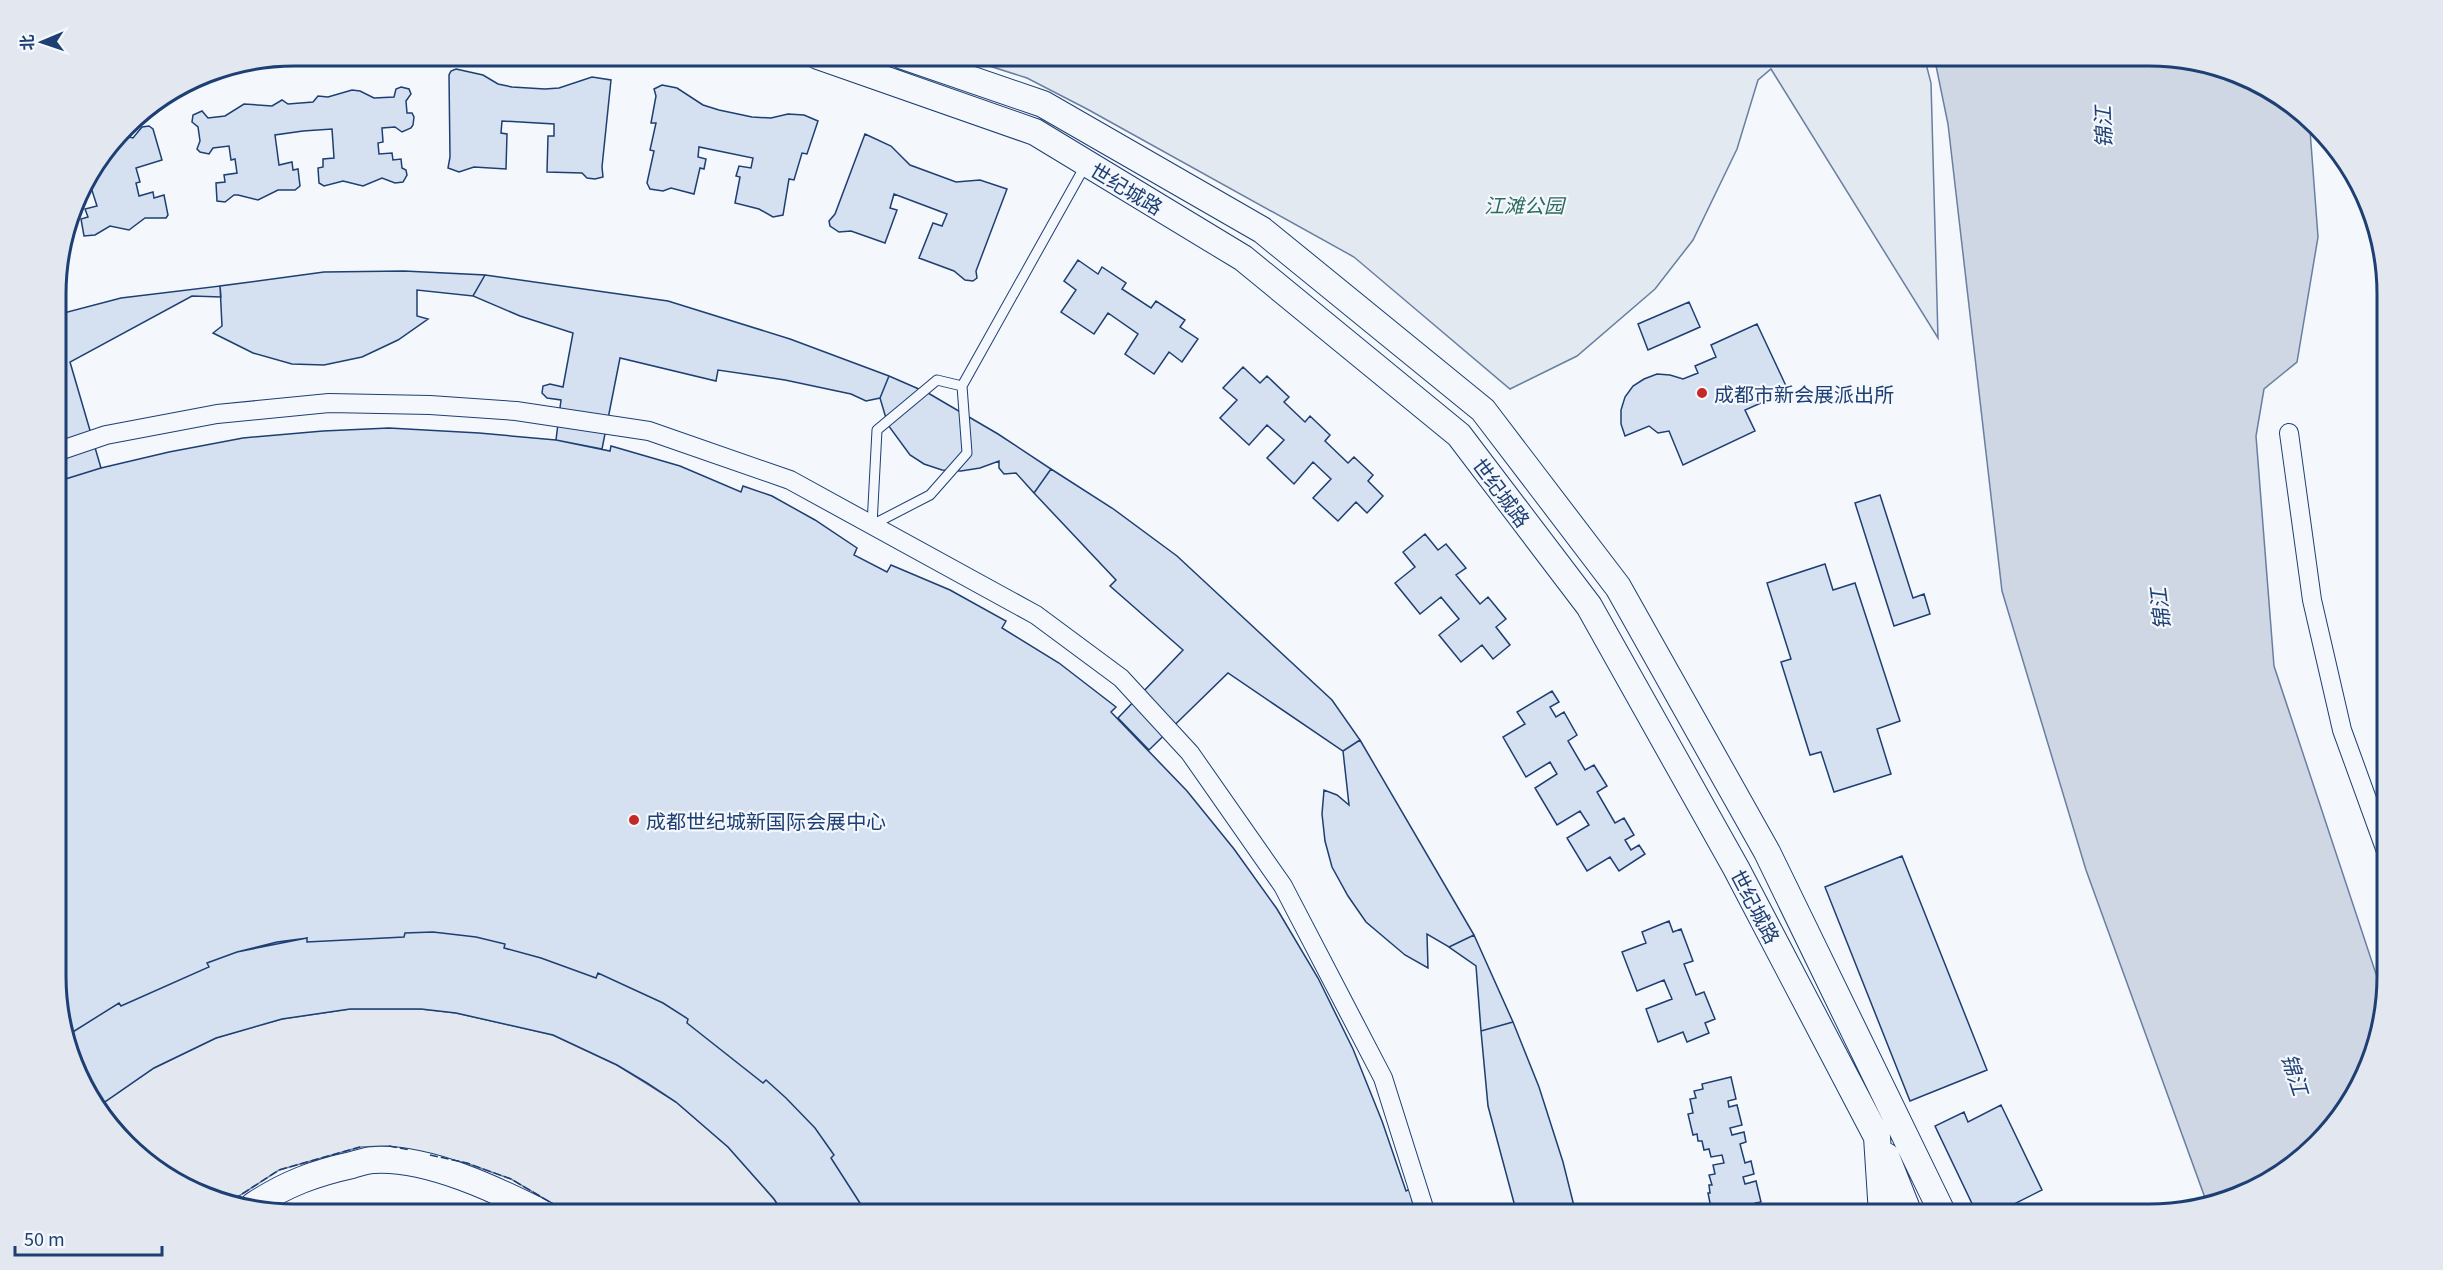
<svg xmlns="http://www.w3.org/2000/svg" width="2443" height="1270" font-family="Georgia,'Noto Sans SC',serif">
	<rect width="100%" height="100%" fill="#f4f7fb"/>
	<path fill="#e3e9f0" stroke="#687fa3" stroke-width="1.5" d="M958,56H1924L1931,83L1938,338L1771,69L1758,80L1737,149L1693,240L1655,289L1577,356L1510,389L1354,257L1087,109L1027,78Z"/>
	<path fill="#e3e8f0" stroke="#687fa3" stroke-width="1.5" d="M350,1009H421L456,1013L553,1035L587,1051L617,1065L676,1102L728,1147L774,1199L784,1214H570L511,1179L466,1163L389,1146L360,1147L279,1170L233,1200L188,1190L137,1156L96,1108L154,1068L216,1038L282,1019Z"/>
	<path fill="#cfd7e4" stroke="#687fa3" stroke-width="1.5" d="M1934,56H2149L2255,80L2309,117L2318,237L2297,362L2264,389L2256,436L2274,666L2383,995L2363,1082L2328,1134L2281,1175L2226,1202L2208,1206L2086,870L2002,591L1948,124Z"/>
	<path fill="#d5e0f0" stroke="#1d3f73" stroke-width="1.5" d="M456,69L483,75L498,84L512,87L545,89L559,88L592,77L611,80L602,167L603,177L595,179L587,178L582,173L547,172L548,136H554V124L502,121L501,133L507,134L506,169L474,167L459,172L448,168L450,157L449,75L451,71Z
		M662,85L677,88L703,105L719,110L752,117L771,118L788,114L804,115L818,121L807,154L802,153L794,180L789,179L783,215L773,217L759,209L735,203L740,177L736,176L739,166L751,168L753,158L699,147L698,157L706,159L704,169L700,168L694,194L671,188L663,191L650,189L647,183L654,151L650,150L656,123H651L656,96L654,89Z
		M401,87L409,89L411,94L406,101L407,113H412L414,117L413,125L411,128L402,132L395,127L382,128L383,142L378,143L379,154L392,153L393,160L401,159L402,168L406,170L407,175L403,182L395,183L382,178L363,186L343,181L324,186L319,183L318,168L323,167V159L334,158L332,129L303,131L275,135L279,165L292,162L293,170L298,169L300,186L295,190H278L258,200L238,195H234L225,202L217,201L216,183L225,182L224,175L237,173L235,159L231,160L229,146L213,148L209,154L200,152L197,149L200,141L198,127L192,122L193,115L202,111L208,118L225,116L244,104L272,106L282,100L288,104L313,102L318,96L328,97L352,90L360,91L374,98L394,97L396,89Z
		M149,126L153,129L162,160L136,168L140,182L136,183L139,196L153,192L154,198L164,195L168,215L166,218H145L129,230L110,226L95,235L84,236L81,219L88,217L85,209L97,206L88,178L121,135L133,138L142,127Z
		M865,134L891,146L910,165L956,182L980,180L1007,189L976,271L977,278L973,281L965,280L954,271L919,258L933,223L942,226L947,214L894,194L890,208L897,210L885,243L851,231L839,232L830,226L829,221L835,214Z
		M1078,260L1098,274L1102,267L1126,283L1122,289L1151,308L1156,301L1185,320L1180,327L1198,339L1182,362L1169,352L1154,374L1125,354L1138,334L1108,313L1094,334L1061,312L1076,290L1064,281Z
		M404,271L485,275L473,296L417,290V316L428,319L398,340L362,357L324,365L292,364L253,353L213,333L222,326L220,286L324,272Z
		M485,275L668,301L790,339L889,376L880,398L866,401L851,394L785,380L718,370L716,381L620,358L602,449L556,440L561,400L547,398L542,393L543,386L550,384L563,387L573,333L520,316L473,296Z
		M220,286L221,297L192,296L70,362L101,468L59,481L56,474V315L121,298Z
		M1689,302L1700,327L1648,350L1638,324Z
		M1757,324L1787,388L1762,398L1763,402L1745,410L1755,431L1683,465L1669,431L1658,433L1649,426L1625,436L1621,424V410L1625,397L1633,386L1644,379L1657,374L1670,375L1683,379L1698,373L1695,366L1716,357L1711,345Z
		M1243,367L1260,383L1267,376L1289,397L1284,402L1305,422L1310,416L1330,435L1325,441L1348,463L1354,457L1373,475L1368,481L1383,496L1367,513L1356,502L1338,521L1313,498L1331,479L1313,462L1294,484L1267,458L1284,440L1267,425L1249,445L1220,418L1237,400L1223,388Z
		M889,376L928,393L998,434L1051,469L1034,493L1016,473L1004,474L999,468V461L980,468L961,471L942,470L924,464L910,455L888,425L880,398Z
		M389,428L479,433L556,440L610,451L611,446L680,466L741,492L743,486L772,496L815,520L857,548L854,555L887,572L891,565L950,590L1006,621L1002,628L1059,663L1116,707L1111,712L1187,791L1234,849L1277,909L1318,978L1353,1049L1382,1121L1406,1191L1410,1189L1415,1214H867L831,1158L834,1155L815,1128L786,1098L766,1080L763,1083L687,1023L688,1019L663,1003L598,973L596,978L541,958L504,948L505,944L476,937L433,932L405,933L404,937L307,942V938L237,952L207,963L209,967L121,1006L119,1003L68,1035L58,1008L56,482L101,468L169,452L243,438L323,431Z
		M1051,469L1112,508L1177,556L1332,700L1360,740L1343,751L1228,673L1149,750L1118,718L1183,650L1110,586L1116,580L1034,493Z
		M1880,495L1913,598L1924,594L1930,614L1894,626L1855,503Z
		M1425,534L1438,550L1446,544L1466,568L1456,575L1480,604L1488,597L1506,619L1496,627L1510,645L1493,659L1482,645L1461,662L1439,635L1459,619L1441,597L1420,614L1395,583L1415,567L1403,552Z
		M1825,564L1833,590L1855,583L1900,721L1877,729L1891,774L1834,792L1821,752L1810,755L1781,662L1791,659L1767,583Z
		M1552,691L1559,702L1550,707L1556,717L1564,712L1577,735L1568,741L1585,770L1594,765L1607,786L1597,792L1615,823L1624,818L1634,835L1625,840L1631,850L1639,845L1645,854L1619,871L1610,857L1587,871L1567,838L1589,825L1580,811L1557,825L1535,788L1557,774L1550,762L1526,777L1503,737L1525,724L1517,712Z
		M1360,740L1474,935L1449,947L1427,934L1428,968L1405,955L1366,922L1348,896L1332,867L1325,841L1322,814L1324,790L1337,795L1349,805L1343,751Z
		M1902,856L1987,1070L1910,1101L1825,887Z
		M1669,921L1673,932L1681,929L1693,961L1684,964L1696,995L1704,992L1715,1019L1705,1023L1709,1033L1687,1042L1683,1032L1658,1042L1646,1009L1672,999L1664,980L1637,991L1622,952L1646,943L1642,932Z
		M433,932L476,937L505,944L504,948L541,958L596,978L598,973L663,1003L688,1019L687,1023L763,1083L766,1080L786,1098L815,1128L834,1155L831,1158L867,1214H784L774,1199L728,1147L676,1102L647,1083L617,1065L553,1035L456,1013L421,1009H350L282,1019L216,1038L154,1068L96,1108L68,1035L119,1003L121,1006L209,967L207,963L237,952L277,942L307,938V942L404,937L405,933Z
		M1474,935L1513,1022L1481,1031L1476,966L1449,947Z
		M1513,1022L1539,1087L1563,1162L1576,1214H1517L1488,1106L1481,1031Z
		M1731,1077L1736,1099L1728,1101L1729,1107L1737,1105L1742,1125L1730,1128L1732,1135L1744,1132L1746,1142L1740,1144L1745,1163L1751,1161L1754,1174L1743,1177L1745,1184L1756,1181L1761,1202L1755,1203L1756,1209L1763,1207L1764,1214H1720L1719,1211L1712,1213L1708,1193H1710L1709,1185H1712L1709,1175L1715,1174L1713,1165L1724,1163L1722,1155L1711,1157L1709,1149L1704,1150L1702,1141H1698L1697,1134L1693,1135L1688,1114L1693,1113L1690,1099L1696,1098L1694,1091L1703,1089L1702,1084Z
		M2001,1105L2042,1190L2010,1206L2014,1214H1977L1935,1126L1964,1112L1968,1122Z"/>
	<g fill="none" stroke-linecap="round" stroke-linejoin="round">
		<defs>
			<path id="lane" d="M962,386L937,380L877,430L872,525L930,495L967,453L962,386L1085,166"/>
			<path id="street" d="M2289,433L2312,600L2342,730L2387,854
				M56,452L106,435L217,414L329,403L430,405L516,411L649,431L790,480L1036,615L1121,678L1190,753L1283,886L1383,1078L1426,1214"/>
			<path id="secondary" d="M818,56L1035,132L1243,258L1459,435L1589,606L1736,868L1877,1137L1882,1214
				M903,56L1043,104L1262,230L1483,410L1618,587L1767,852L1943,1214
				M1886,1156L1909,1214
				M254,1205C286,1184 315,1173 352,1165C359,1163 367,1160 374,1160C428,1157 497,1190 544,1214"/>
		</defs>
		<use href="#lane" stroke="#1d3f73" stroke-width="11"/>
		<use href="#street" stroke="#1d3f73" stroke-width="20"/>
		<use href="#secondary" stroke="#1d3f73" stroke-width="28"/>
		<use href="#lane" stroke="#f4f7fb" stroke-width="9"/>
		<use href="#street" stroke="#f4f7fb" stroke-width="18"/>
		<use href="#secondary" stroke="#f4f7fb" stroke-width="26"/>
		<path stroke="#1d3f73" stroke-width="1.5" stroke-dasharray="8 3" stroke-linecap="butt" d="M389,1146L410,1150
			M430,1155L467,1163L511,1179L570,1214
			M233,1200L279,1170L360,1147"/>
	</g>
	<g fill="#c62828" stroke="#f4f7fb" stroke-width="2">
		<circle cx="1702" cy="393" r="6"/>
		<circle cx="634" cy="820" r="6"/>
	</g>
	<g text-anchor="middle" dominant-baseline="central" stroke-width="4.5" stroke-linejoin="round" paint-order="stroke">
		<g font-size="20" fill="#1d3f73" stroke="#f4f7fb">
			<text transform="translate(1127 188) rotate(31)">世纪城路</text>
			<text transform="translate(1502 492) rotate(53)">世纪城路</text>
			<text transform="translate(1756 906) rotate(62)">世纪城路</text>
		</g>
		<g font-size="20" font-style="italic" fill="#2c6c60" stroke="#f4f7fb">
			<text x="1524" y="204">江滩公园</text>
		</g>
		<g font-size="20" fill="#1d3f73" stroke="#f4f7fb" text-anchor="start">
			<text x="1714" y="393">成都市新会展派出所</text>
			<text x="646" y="820">成都世纪城新国际会展中心</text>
		</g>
		<g font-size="21" font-style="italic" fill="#1d3f73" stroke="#f4f7fb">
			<text transform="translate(2102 127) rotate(-92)">锦江</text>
			<text transform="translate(2159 609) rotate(-97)">锦江</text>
			<text transform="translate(2296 1074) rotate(72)">锦江</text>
		</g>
	</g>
	<path d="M0 0H2443V1270H0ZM294 66H2149A228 228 0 0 1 2377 294V976A228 228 0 0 1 2149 1204H294A228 228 0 0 1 66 976V294A228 228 0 0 1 294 66Z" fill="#e3e8f0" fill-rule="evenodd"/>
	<path fill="none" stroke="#1d3f73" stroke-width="3" d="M294 66H2149A228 228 0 0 1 2377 294V976A228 228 0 0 1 2149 1204H294A228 228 0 0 1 66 976V294A228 228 0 0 1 294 66Z"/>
	<g transform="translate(42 42) rotate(268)" stroke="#f4f7fb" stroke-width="4.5" paint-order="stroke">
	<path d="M0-4.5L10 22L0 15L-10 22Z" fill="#1d3f73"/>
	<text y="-9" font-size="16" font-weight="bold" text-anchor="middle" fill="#1d3f73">北</text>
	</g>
	<path d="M15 1246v9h147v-9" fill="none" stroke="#1d3f73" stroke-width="3"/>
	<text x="24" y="1246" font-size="18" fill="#1d3f73" stroke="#f4f7fb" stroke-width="4.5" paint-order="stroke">50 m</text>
</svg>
